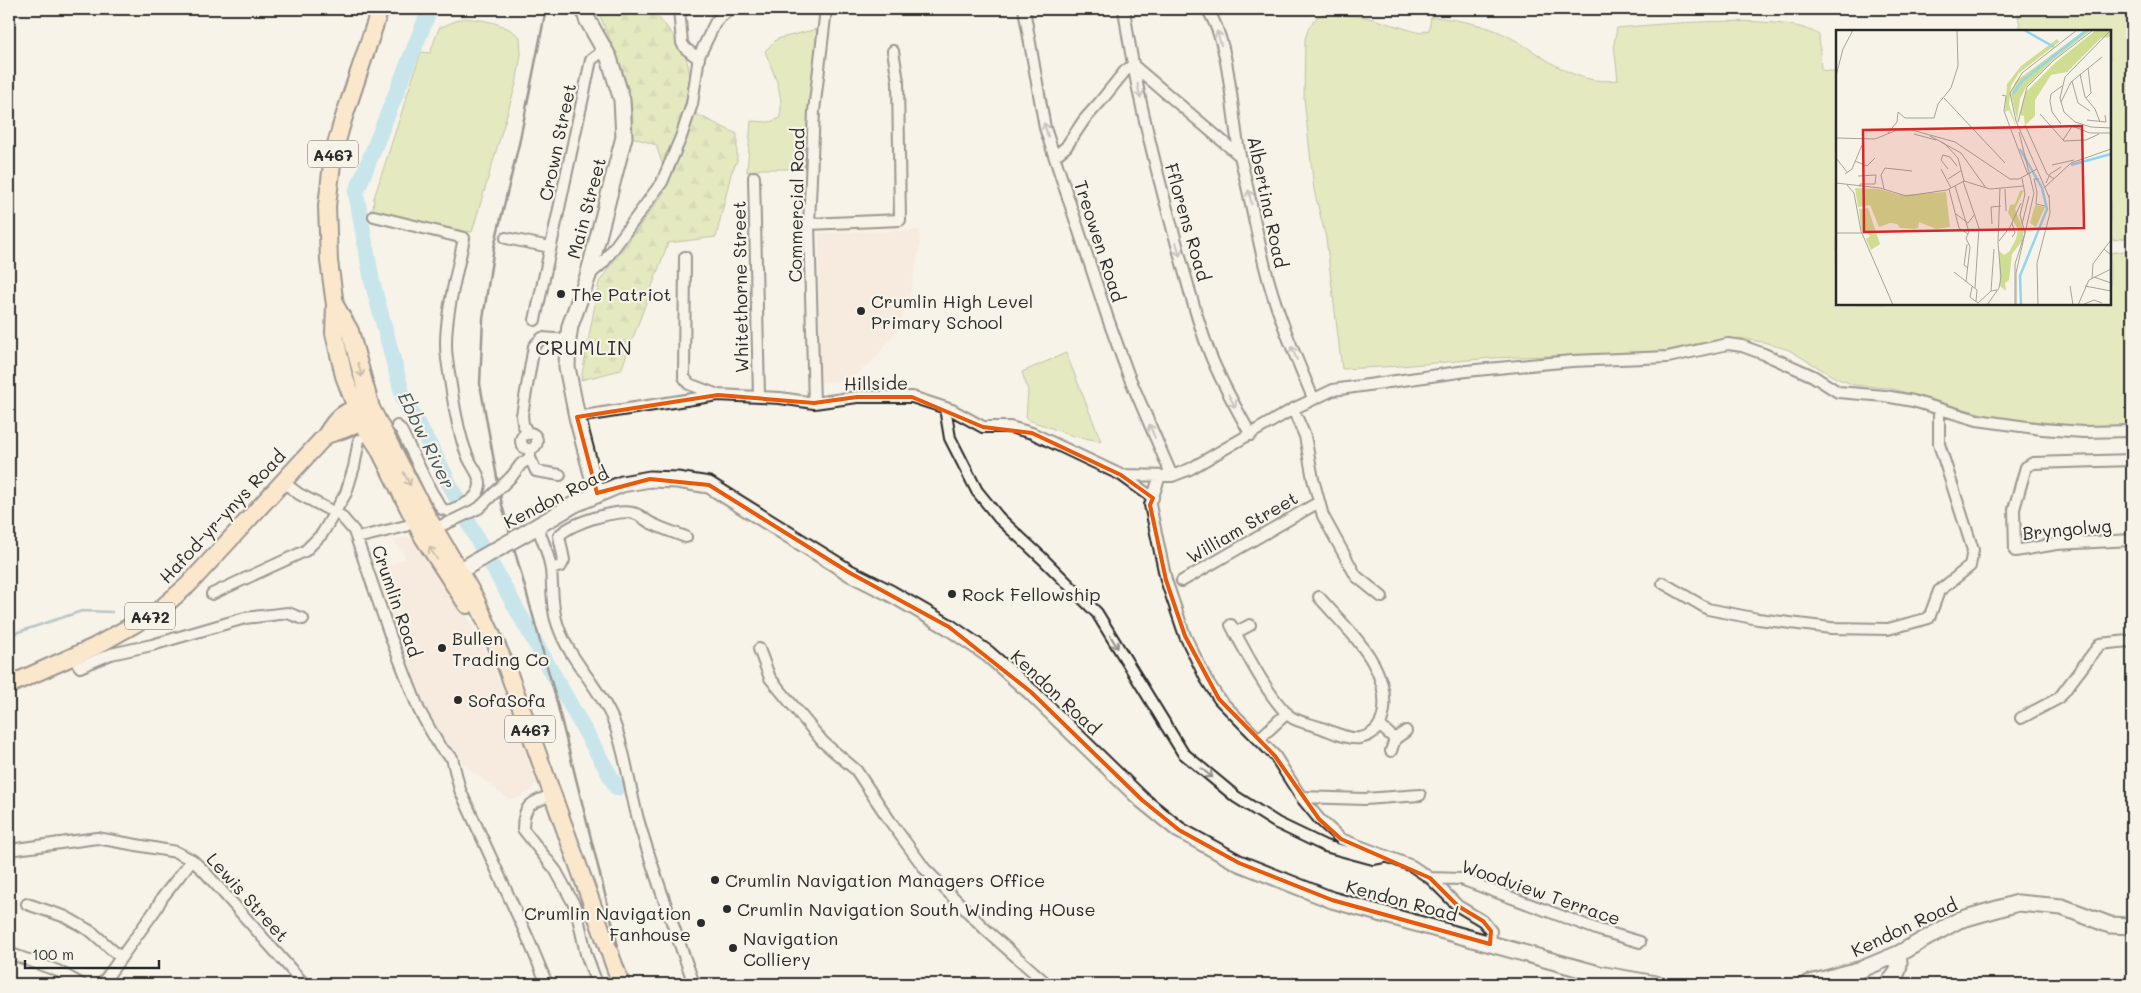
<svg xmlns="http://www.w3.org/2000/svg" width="2141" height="993" font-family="Mali,sans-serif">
	<defs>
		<pattern id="forest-firs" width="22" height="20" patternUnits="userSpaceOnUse" patternTransform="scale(1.25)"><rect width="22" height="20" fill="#cedd90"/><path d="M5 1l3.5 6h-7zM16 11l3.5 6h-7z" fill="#b1be7c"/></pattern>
	</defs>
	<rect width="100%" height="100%" fill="#f7f3e8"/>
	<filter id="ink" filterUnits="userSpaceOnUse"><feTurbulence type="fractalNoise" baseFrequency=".02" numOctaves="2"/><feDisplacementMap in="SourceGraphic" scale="10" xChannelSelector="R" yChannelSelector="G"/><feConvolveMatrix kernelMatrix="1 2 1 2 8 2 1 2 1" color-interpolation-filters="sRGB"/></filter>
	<g filter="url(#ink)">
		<path fill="#f7e2d8" d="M920,230V247L910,293L898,329L872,362L857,374L840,381L818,383L819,233Z
			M415,536L471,623L497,675L537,775V782L531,791L515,799H508L468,768L446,744L431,721L412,681L376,572L406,558L393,540Z"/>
		<path fill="#cedd90" stroke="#7c845e" d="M2017,9H2132V237L2114,240L2110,237V31H2021Z
			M1325,13L1366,17L1420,33L1429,30L1431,17C1450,18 1481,24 1499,32C1539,49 1569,87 1618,80L1614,44L1617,28C1658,24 1788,12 1819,35L1821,70L1837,72V304H2110V253L2132,250V427L2098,428L1994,417L1889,388L1854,385L1836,378L1789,350L1767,343L1740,338L1704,342L1659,352L1492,358L1400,366L1342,369L1326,238L1314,190L1304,98L1305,39L1309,27L1317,17Z
			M463,18C484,20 503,22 520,37L521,55L516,84L472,232L383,219L373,210L374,198L421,52L430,53L439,28Z
			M817,29L803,169H762L747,172L751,121L769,122L779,119C786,96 773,73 765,51L777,39Z
			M1066,353L1101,441L1073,436L1026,419L1028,391L1022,372Z"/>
		<path fill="url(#forest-firs)" stroke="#7c845e" d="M597,9H650C668,28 692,51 689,81C688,90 686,99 684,108L737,134V161L731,174L716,237L668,243L621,370L581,380L599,282L664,193L663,166L656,145L632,137C638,94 613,48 597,9Z"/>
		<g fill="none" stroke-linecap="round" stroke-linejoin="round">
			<path stroke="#6892a2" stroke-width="2.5" d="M9,635L82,611L112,612"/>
			<path stroke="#90d6f1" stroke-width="16" d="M430,9L356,193L372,281L404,400L434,453L475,535L617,788"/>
			<defs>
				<path id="street" d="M679,9L682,43L685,48L699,59
					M1024,9L1045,128L1108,319L1128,374L1172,476
					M1124,9C1134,82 1152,155 1172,227C1184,269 1194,313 1210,354C1221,382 1236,408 1251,435
					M1207,9C1231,44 1231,113 1240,156C1249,192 1256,230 1265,267C1276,312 1295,355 1313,398
					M1055,156L1066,147L1084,120L1100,102L1125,71L1133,65L1240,156
					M754,177L759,396
					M374,216L464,238C457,274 442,324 447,359C451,386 457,433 468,457C471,465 481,476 480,485C478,501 462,505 449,511L442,509L432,493L401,430L397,426
					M809,224L900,220L898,81L893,51
					M506,238L550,247
					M685,257L684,377L689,384L718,395
					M588,276L603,263L662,182L681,137L692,104L699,56L716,21L730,9
					M535,320L591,60L604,50
					M814,403L809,224L814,111L826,9
					M945,408L950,438L977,491L999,518L1042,558L1097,613L1183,753L1236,797L1277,823L1325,846L1373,859L1384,857
					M1293,409L1305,436L1313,479L1323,516L1356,576L1382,597
					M577,417L718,395L780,398L814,403L857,397H912L952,410L983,427H1010L1032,433L1121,475L1172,476L1190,469L1293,409L1333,390L1466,371L1572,361L1668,357L1728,344L1742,346L1764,354L1813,376L1838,392L1885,396L1913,401L1977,420L2042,429L2083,432L2132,431
					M521 441a8 8 0 1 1 16 0a8 8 0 1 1-16 0Z
					M528,434L523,424L522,415L534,346L542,338L568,340
					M530,449V458L536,471L560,475
					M2132,460L2033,463L2026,467L2014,509L2015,551L2057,544L2132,540
					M1121,475L1153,498
					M512,476L521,464L530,458
					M1160,476L1150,505L1166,580L1185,636L1206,679L1219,699L1275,756L1301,797L1319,819L1341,839L1412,866L1430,878L1458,906L1483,921L1491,931L1490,944
					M282,481L299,494L341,516L354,531L391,638L419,710L440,747L452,758L460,790L527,936L547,984
					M440,526L452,521
					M537,527C543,540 549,555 551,570C553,588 551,608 558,626C570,661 599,686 613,720C626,752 629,787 638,819C654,875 675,930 694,984
					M357,538L406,526
					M551,569L561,566L564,560L559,536C570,523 620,507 636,514C642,516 647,522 653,524C663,529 675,533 686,537
					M1182,581L1319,502
					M1663,583L1708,609L1758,619L1831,628L1888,629L1929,618L1939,591L1970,566L1973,550L1939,444V410
					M212,594L305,551L322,534L346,493L354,467L359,440
					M1231,625C1244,649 1271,702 1291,717C1298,722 1311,724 1319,727C1331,731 1347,740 1360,738C1391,732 1387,693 1377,671C1366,645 1337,618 1319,597
					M1235,633L1250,625
					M759,649L770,678L823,742L856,770L890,821L925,869L986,930L1047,984
					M73,657L80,667L111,654L152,645L245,618L288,613L303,619
					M2021,718L2059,698L2100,644L2128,641L2132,643
					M1379,725L1395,739
					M1259,739L1287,713
					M1391,751L1395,739L1406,731
					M553,795C532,802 523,804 523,829L556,871L576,908L586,954L597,984
					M1301,797L1365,799L1420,795
					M9,850L97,838L176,852L192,860L204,871L304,984
					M1430,878L1461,879L1599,930L1640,942
					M27,904L66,917L92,932L121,958
					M9,953L58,971L81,984
					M102,984L156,909L162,898L192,860"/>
				<path id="secondary" d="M584,9L587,19L609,58L622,100L624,137L588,276L570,326L568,340L567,367L577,417L597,493
					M522,535L575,504L622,484L650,479L677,480L709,485L850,573L890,593L949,627L988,654L1031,692L1142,800L1179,830L1239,863L1332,900L1599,974L1656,984
					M449,577L478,560
					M1807,984L1862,969L1898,954L1959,920L2018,903L2062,907L2110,925L2132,926
					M1887,984C1898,974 1901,968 1898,954"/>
				<path id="primary" d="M380,9L343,120L333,155L327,206L329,261L335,305L334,333L344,376L361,421L378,447L423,537L467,605
					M335,305L350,331L371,408L426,514L475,598L506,666L621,984
					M326,435C343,430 357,426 368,412
					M9,685L94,647L158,611L188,585L326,435C335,420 345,408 364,408"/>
			</defs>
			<use href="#street" stroke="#2b2b2b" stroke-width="14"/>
			<use href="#secondary" stroke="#2b2b2b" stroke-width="19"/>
			<use href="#primary" stroke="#2b2b2b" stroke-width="20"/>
			<use href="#street" stroke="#f7f3e8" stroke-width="10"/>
			<use href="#secondary" stroke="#f7f3e8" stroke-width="15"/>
			<use href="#primary" stroke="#fedbac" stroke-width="16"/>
			<path stroke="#2b2b2b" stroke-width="2.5" d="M546,9L519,144L494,247L483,319L480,384L502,505L555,695L618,946"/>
			<defs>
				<path id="street-bridge" d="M452,521L479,508L512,476"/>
				<path id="secondary-bridge" d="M478,560L522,535"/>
			</defs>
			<use href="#street-bridge" stroke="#2b2b2b" stroke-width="14" stroke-linecap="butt"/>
			<use href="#secondary-bridge" stroke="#2b2b2b" stroke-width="19" stroke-linecap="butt"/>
			<use href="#street-bridge" stroke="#f7f3e8" stroke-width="10"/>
			<use href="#secondary-bridge" stroke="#f7f3e8" stroke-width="15"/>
		</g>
		<defs><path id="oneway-shaft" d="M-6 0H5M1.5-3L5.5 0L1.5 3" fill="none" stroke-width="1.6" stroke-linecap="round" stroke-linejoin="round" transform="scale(1.25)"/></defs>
		<g stroke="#918f8a">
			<use href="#oneway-shaft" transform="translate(1219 38) rotate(-106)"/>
			<use href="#oneway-shaft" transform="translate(1139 91) rotate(78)"/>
			<use href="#oneway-shaft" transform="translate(1046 130) rotate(-106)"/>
			<use href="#oneway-shaft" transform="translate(1250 197) rotate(-102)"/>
			<use href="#oneway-shaft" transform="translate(1178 249) rotate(74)"/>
			<use href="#oneway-shaft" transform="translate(1294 353) rotate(-113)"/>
			<use href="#oneway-shaft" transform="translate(1232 401) rotate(61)"/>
			<use href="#oneway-shaft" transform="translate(1152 431) rotate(-114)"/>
			<use href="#oneway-shaft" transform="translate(1114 642) rotate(59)"/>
			<use href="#oneway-shaft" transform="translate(1207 773) rotate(39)"/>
		</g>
		<g stroke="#94836c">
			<use href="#oneway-shaft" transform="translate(360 370) rotate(75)"/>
			<use href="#oneway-shaft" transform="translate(407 479) rotate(63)"/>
			<use href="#oneway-shaft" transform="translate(433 553) rotate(-123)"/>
		</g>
	</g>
	<path d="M0 0H2141V993H0ZM718,395L814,403L857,397H912L983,427L1032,433L1121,475L1153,498L1150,505L1166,580L1185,636L1219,699L1275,756L1319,819L1341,839L1430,878L1458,906L1483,921L1491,931L1490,944L1332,900L1239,863L1179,830L1142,800L1031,692L949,627L850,573L709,485L650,479L597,493L577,417Z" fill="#f7f3e8" fill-opacity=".55" fill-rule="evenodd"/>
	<path fill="none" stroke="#e8590c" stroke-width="4" stroke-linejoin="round" d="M718,395L814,403L857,397H912L983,427L1032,433L1121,475L1153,498L1150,505L1166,580L1185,636L1219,699L1275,756L1319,819L1341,839L1430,878L1458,906L1483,921L1491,931L1490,944L1332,900L1239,863L1179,830L1142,800L1031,692L949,627L850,573L709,485L650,479L597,493L577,417Z"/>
	<g fill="#2b2b2b" stroke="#f7f3e8" stroke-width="2">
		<circle cx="561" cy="294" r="5"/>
		<circle cx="861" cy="311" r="5"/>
		<circle cx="952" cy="594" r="5"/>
		<circle cx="442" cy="648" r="5"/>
		<circle cx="458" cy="700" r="5"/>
		<circle cx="715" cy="880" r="5"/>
		<circle cx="727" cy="909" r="5"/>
		<circle cx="701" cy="923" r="5"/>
		<circle cx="733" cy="948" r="5"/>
	</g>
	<g text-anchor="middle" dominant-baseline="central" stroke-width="4.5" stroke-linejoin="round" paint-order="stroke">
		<g fill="#f7f3e8" stroke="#686764" stroke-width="1">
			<rect x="308" y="140.5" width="50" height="27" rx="4"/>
			<rect x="125" y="602.5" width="50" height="27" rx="4"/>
			<rect x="505" y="715.5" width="50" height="27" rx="4"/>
		</g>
		<g font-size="16" font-weight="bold" fill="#2b2b2b">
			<text x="333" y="154">A467</text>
			<text x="150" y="616">A472</text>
			<text x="530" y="729">A467</text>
		</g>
		<g font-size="18" fill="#2b2b2b" stroke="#f7f3e8">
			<text transform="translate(557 142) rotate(-78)">Crown Street</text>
			<text transform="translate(1268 202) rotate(78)">Albertina Road</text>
			<text transform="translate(796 205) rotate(-89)">Commercial Road</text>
			<text transform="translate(586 208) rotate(-75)">Main Street</text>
			<text transform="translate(1188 222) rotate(74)">Fflorens Road</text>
			<text transform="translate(1100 241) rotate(72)">Treowen Road</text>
			<text transform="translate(740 287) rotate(-91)">Whitethorne Street</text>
			<text transform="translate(876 383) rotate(-1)">Hillside</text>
			<text transform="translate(556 497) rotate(-27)">Kendon Road</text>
			<text transform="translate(222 516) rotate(-47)">Hafod-yr-ynys Road</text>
			<text transform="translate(1242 527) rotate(-30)">William Street</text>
			<text transform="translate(2067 529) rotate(-5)">Bryngolwg</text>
			<text transform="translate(397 601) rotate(71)">Crumlin Road</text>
			<text transform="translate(1056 692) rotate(43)">Kendon Road</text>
			<text transform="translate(1541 892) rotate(19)">Woodview Terrace</text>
			<text transform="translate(248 897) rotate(48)">Lewis Street</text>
			<text transform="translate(1402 900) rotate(15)">Kendon Road</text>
			<text transform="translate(1904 927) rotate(-25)">Kendon Road</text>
		</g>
		<g font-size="18" fill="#2b2b2b" stroke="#f7f3e8" text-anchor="start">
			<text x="571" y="294">The Patriot</text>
			<text x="871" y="301">Crumlin High Level<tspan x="871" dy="21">Primary School</tspan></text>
			<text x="962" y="594">Rock Fellowship</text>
			<text x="452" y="638">Bullen<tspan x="452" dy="21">Trading Co</tspan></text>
			<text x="468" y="700">SofaSofa</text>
			<text x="725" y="880">Crumlin Navigation Managers Office</text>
			<text x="737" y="909">Crumlin Navigation South Winding HOuse</text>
			<text x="691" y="913" text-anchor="end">Crumlin Navigation<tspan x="691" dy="21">Fanhouse</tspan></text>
			<text x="743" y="938">Navigation<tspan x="743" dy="21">Colliery</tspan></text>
		</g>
		<g font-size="19" font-style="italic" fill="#44565c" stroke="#f7f3e8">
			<text transform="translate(427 440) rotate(64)">Ebbw River</text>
		</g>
		<g font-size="20" letter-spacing="1" fill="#2b2b2b" stroke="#f7f3e8">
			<text x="584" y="347">CRUMLIN</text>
		</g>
	</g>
	<g transform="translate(1836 30)">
		<rect width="275" height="275" fill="#f7f3e8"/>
		<path d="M19,158L43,159L64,165L110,162L114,197L100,199L83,192L82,198L77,199L64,198L61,194L54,193L43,197L34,175L22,177ZM199,175L209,177L200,197L194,193ZM32,178L44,214L35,220L30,209L34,206L31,203L27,204L25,198L23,179Z" fill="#cedd90"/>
		<path d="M249,0H255L216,31L190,57L184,69L181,90L175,64L180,51ZM260,0H275V7L265,8L231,42L215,45L199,70V86L189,95L188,86L184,85L190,62L220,32ZM221,9L223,12L183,43L175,56L173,74L181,99L173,80L169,82L171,54L185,36ZM188,160L179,179L188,201L186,211L176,224L173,250L169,253L170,261L164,256L163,221L168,225L173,222L180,209L182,199L172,183L174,175L179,174L184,161Z" fill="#cedd90"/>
		<path fill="none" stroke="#90d6f1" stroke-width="2.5" d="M188,0L218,17M177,64L186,51L251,0M184,119L206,158L211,179L184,246L185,275M235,135L275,124"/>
		<path fill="none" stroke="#a5a39c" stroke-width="1" d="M275,0L229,47L224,68L228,82L239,92L255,97L275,98M244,44L249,67L259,79L264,92M0,46L7,19L17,0M236,51L242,73L254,81M166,65L170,66L168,81L192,145M108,68L169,133M250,68L255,63L252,38M225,72L235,52L266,27M204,84L228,111L250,110L263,104M251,90L270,92L269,85M182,92L191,57L217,31L257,0M225,94L216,82L214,71L215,64L226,56M189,95L211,144L218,149M236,96L254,103H275M52,103L61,92L62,82L69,88H98L102,74L115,58L122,36L121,0M78,104L100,110M94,106L109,114L122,128L128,151M0,108L39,109L61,100H76L119,112L174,149H183L201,139M227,110L237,95M105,112L125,123L150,158M0,128L11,142M19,131L31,136L39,128M216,135L238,130M105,139L115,158M112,139L105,130L107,125L114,127L121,136M9,144L16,139L26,115M22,146L40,145L39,154H24V157M112,149L126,140M203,149H198L201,162L200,174L209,176M127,151L143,198L139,258M128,151L154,159L188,156M0,153L44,158L70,166L111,160L128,151M210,153L214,144L225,137M11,155L18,163L25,201L57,275M119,156L133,202L130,208L134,217L130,252M209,157L235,133L275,119M48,159L45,145L49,138L76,141M113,159L123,198L132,204M169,159L170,181M213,167L180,91L174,63L186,43L241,0M120,184L132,193L139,184M156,194L155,177L165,176M186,194L193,166M0,203H26M176,207L179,203L176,193M275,210L268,219L275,225M163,211L174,197L185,173M131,214L128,235L132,238M118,242L141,260L140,271M258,247L275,253M256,249L257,234L268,219M234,256L237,275M249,256L275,261M136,257L134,267L142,273L155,261L161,260M155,261L158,219M151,275L163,258L165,247L162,213L164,158M179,275V234L189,203L184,185L189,164L186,148M180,275V243L198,163L183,102M202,275L201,233L214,183L213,165M242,275L253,250L275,239M246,275L258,270L266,273"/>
		<path fill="#d62828" fill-opacity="0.15" stroke="#d62828" stroke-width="2.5" d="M246,96L248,198L28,202L27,100Z"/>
		<rect width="275" height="275" fill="none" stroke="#2b2b2b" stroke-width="2.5"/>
	</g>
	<rect width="2141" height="993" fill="none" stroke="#f7f3e8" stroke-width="30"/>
	<rect x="15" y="15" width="2111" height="963" fill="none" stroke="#2b2b2b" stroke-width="2" filter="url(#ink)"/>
	<path d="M25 960v8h134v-8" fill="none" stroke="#2b2b2b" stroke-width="2.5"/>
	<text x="32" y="960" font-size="15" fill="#2b2b2b" stroke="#f7f3e8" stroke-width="4" paint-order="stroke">100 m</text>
</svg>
